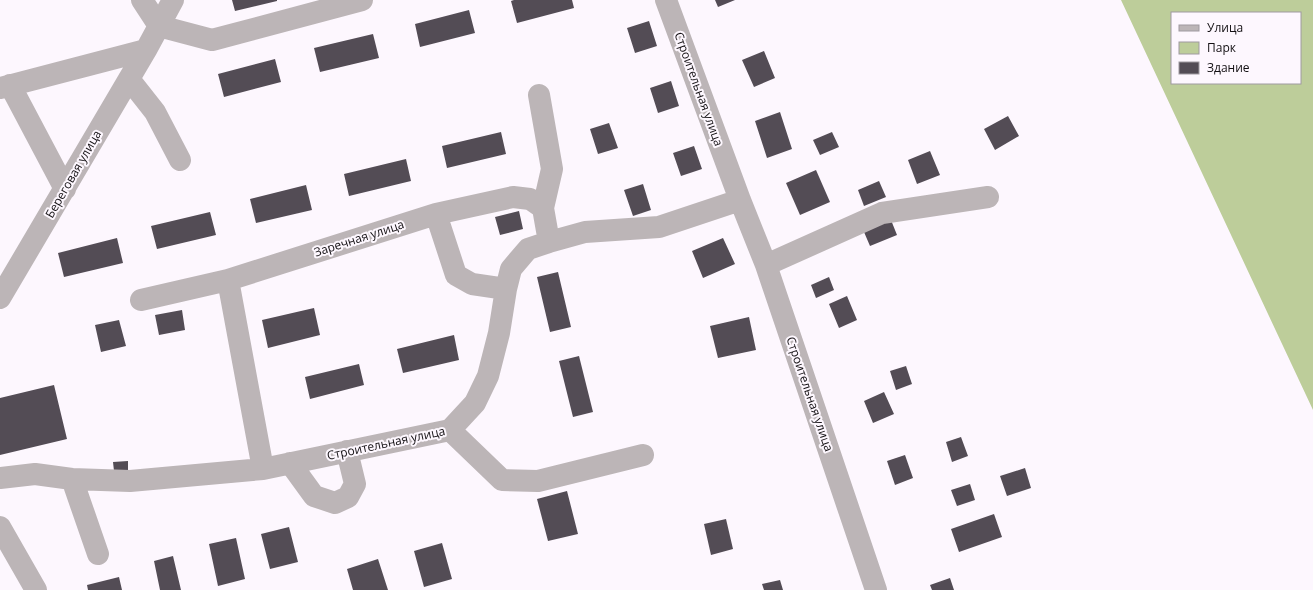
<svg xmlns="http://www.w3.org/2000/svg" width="1313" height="590" font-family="'Open Sans',sans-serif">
	<rect width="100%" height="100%" fill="#fdf7fe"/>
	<path fill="#bdcd9a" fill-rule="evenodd" d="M1121,0H1313V410ZM1172,13H1300V83H1172Z"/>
	<path fill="#534c55" d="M232,0H277V1L235,11Z
		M514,0H572L574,8L517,23L511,1Z
		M715,0H735L718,7Z
		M469,10L475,33L420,47L415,24Z
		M649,21L657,46L635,53L627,28Z
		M373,34L379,58L320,72L314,48Z
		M764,51L775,78L754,87L742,60Z
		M275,59L281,82L224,97L218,74Z
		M671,81L679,106L658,113L650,88Z
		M780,112L792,149L767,158L755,121Z
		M1008,116L1019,136L995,150L984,129Z
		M609,123L618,148L598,154L590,129Z
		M501,132L506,154L447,168L442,146Z
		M832,132L839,147L820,155L813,140Z
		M694,146L702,169L681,176L673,153Z
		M930,151L940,175L917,184L908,160Z
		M406,159L411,181L349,196L344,174Z
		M816,170L830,202L800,215L786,183Z
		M879,181L886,197L864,206L858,190Z
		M643,184L651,210L633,216L624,190Z
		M306,185L312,210L256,223L250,199Z
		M519,211L523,229L500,235L495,217Z
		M210,212L216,235L157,249L151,226Z
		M891,220L897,235L870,246L864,232Z
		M117,238L123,263L64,277L58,253Z
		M723,238L735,264L703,278L692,251Z
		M558,272L571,327L550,332L537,277Z
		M829,277L834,290L816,298L811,285Z
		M847,296L857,320L839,328L829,304Z
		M314,308L320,335L268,348L262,320Z
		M182,310L185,330L159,335L155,315Z
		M749,317L756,350L718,358L710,326Z
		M119,320L126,346L101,352L95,325Z
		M454,335L459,360L403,373L397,349Z
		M579,356L593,412L573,417L559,361Z
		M359,364L364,385L310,399L305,377Z
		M906,366L912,384L896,390L890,371Z
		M54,385L67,439L0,455V398Z
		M884,392L894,414L873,423L864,401Z
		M961,437L968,456L952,462L946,442Z
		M905,455L913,478L895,485L887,461Z
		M128,461V471H114L113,462Z
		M1025,468L1031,488L1007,496L1000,476Z
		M970,484L975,500L957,506L951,490Z
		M567,491L578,534L548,541L537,499Z
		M994,514L1002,537L959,552L951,529Z
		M726,519L733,549L711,555L704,524Z
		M289,527L298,562L270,569L261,534Z
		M236,538L245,579L218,586L209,544Z
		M442,543L452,579L424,587L414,551Z
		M173,556L181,590H160L154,561Z
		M378,559L388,590H353L347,569Z
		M119,577L122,590H88L87,585Z
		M950,578L954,590H932L930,585Z
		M780,580L783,590H764L762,584Z"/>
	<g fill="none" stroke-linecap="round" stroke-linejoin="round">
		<path stroke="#bcb5b7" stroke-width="22" d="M142,0L159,26L212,40L362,0
			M666,0L740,200L766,265L876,590
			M129,79L155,112L180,160
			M10,85L65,189
			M0,88L146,50
			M539,95L552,169L543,208
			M436,214L456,275L472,284L506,289
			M766,265L882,213L988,197
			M228,280L263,469
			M0,298L146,50L173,0
			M141,300L228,280L436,214L513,197L530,199L543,208L549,242
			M450,430L502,480L538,481L643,455
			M290,463L314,496L335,503L348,497L355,484L347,451
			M0,478L35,474L72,479L130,481L263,469L450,430L475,403L488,376L499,333L506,289L511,269L528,249L549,242L585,232L659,227L740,200
			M72,479L98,554
			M0,527L36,590"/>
	</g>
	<g text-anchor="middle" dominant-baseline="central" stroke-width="4" stroke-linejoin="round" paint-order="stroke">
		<g font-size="12" fill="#120f12" stroke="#fdf7fe">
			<text transform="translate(699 89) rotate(70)">Строительная улица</text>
			<text transform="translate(73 174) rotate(-60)">Береговая улица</text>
			<text transform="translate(359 238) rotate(-18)">Заречная улица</text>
			<text transform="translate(810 394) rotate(71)">Строительная улица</text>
			<text transform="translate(386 443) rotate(-12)">Строительная улица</text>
		</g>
	</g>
	<rect x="1171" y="12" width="130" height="72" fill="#fdf7fe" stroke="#9f9aa0"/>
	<rect x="1179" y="25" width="20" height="6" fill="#bcb5b7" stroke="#9f9aa0"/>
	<text x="1207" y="32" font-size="12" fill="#120f12">Улица</text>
	<rect x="1179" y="42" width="20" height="12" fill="#bdcd9a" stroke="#9f9aa0"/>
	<text x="1207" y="52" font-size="12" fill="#120f12">Парк</text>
	<rect x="1179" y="62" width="20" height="12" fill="#534c55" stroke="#9f9aa0"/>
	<text x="1207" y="72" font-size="12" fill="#120f12">Здание</text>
</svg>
